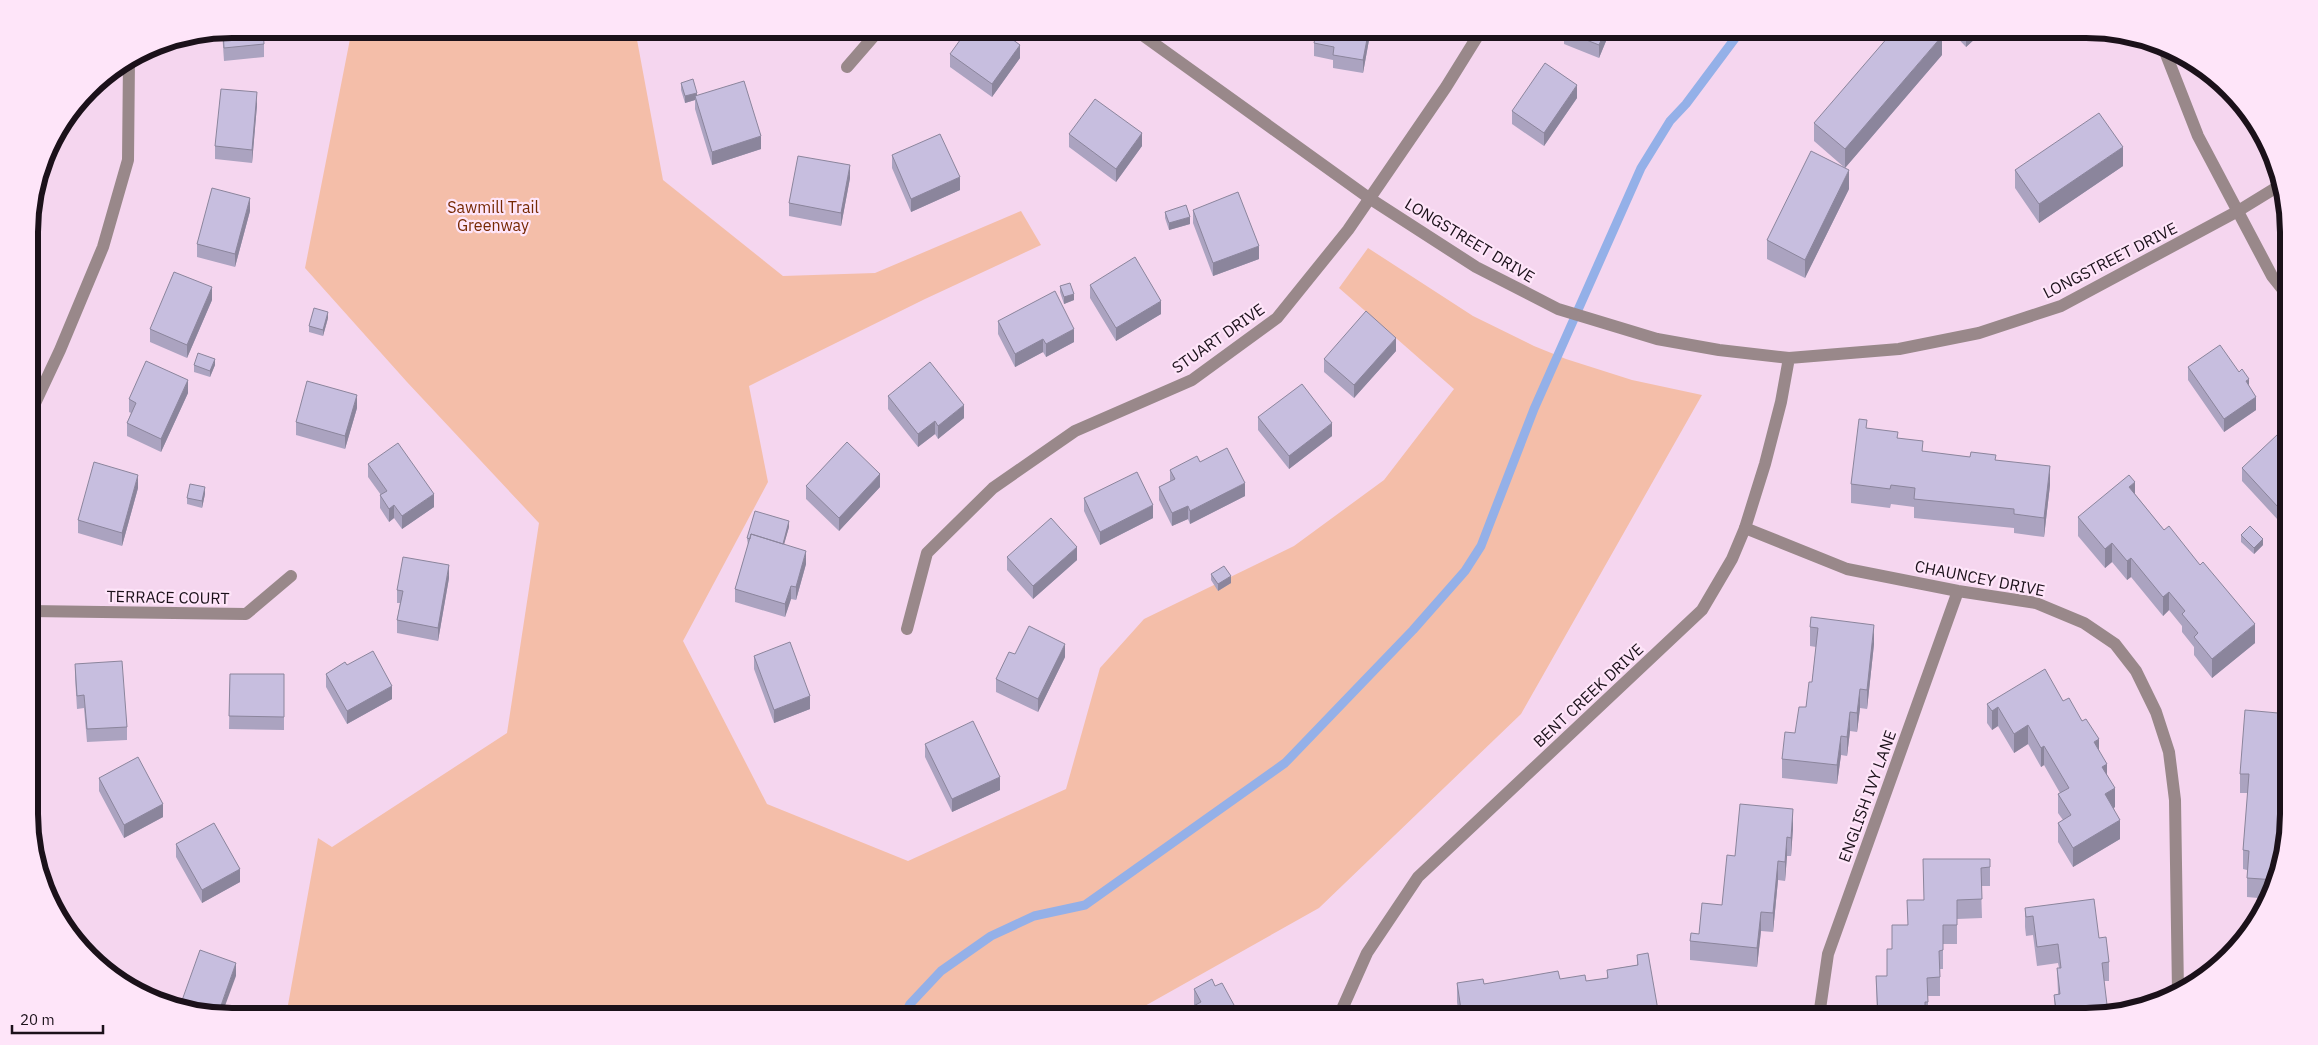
<svg xmlns="http://www.w3.org/2000/svg" width="2318" height="1045" font-family="'IBM Plex Sans',sans-serif">
	<rect width="100%" height="100%" fill="#f5d6ef"/>
	<path fill="#f4bea9" d="M349,29H635L663,180L783,276L875,273L1021,211L1041,245L925,299L749,386L768,482L683,641L767,804L908,861L1066,789L1100,668L1144,619L1294,546L1384,480L1454,389L1339,288L1368,248L1473,316L1534,346L1566,359L1632,380L1702,395L1521,714L1319,908L1127,1016H286L318,838L332,847L507,733L539,523L407,382L305,268L351,34Z"/>
	<g fill="none" stroke-linecap="round" stroke-linejoin="round">
		<path stroke="#94b0e8" stroke-width="9" d="M904,1016L910,1004L941,971L991,936L1034,916L1085,905L1285,763L1413,630L1465,571L1481,546L1534,409L1641,168L1670,121L1686,104L1742,29"/>
		<path stroke="#99888a" stroke-width="12" d="M2162,44L2198,136L2272,276L2288,296
			M847,67L880,29
			M30,414L60,350L103,247L128,160L129,60
			M1745,528L1847,569L1958,591L2036,603L2084,623L2115,644L2136,671L2156,712L2169,752L2175,800L2178,992
			M30,611L246,614L291,576
			M907,629L927,553L993,488L1075,431L1192,380L1277,318L1348,230L1446,87L1482,29
			M1819,1016L1828,954L1958,591"/>
		<path stroke="#99888a" stroke-width="12" d="M1134,29L1369,198L1476,267L1558,309L1657,339L1719,350L1789,358L1899,349L1979,333L2061,306L2238,211L2282,184
			M1339,1016L1367,953L1418,877L1702,610L1732,559L1745,528L1765,464L1781,402L1789,358"/>
	</g>
	<path fill="#aba3c0" d="M232,29L264,44V57L224,61L222,31Z
		M716,29H737L733,38Z
		M1317,29H1371L1363,73L1333,68V60L1314,56V43Z
		M1565,29H1611L1599,58L1564,44V31Z
		M1949,29H1986L1966,47Z
		M1007,35L1020,58L992,97L950,67V54Z
		M1942,55L1845,168L1814,141V123Z
		M681,83L697,96L761,149L712,165L695,109V100L685,103L681,90Z
		M1577,98L1544,146L1512,124V111Z
		M257,105L252,163L215,159V146Z
		M1069,134L1142,146L1116,182L1069,147Z
		M892,155L960,190L911,212L892,168Z
		M2123,166L2039,223L2015,188V170Z
		M850,178L841,226L789,216V203Z
		M1849,189L1805,278L1767,259V240Z
		M1193,210L1259,259L1213,276L1193,223Z
		M250,211L235,267L197,257V244Z
		M1165,212L1190,224L1169,230L1165,218Z
		M1090,285L1161,314L1116,341L1090,298Z
		M1060,286L1074,300L1064,304L1060,292Z
		M212,300L187,358L150,342V329Z
		M328,318L323,336L309,332V326Z
		M998,321L1074,342L1046,357L1043,352L1015,367L998,334Z
		M1396,351L1354,398L1324,372V359Z
		M194,365H215L210,377L194,372Z
		M2188,367L2249,387L2256,410L2224,432L2188,380Z
		M188,393L161,452L127,436V423L131,413L129,412V399Z
		M888,396L964,418L938,439L935,434L918,447L888,409Z
		M357,408L345,449L296,435V422Z
		M1258,417L1332,436L1289,469L1258,430Z
		M1867,428L1898,438L1923,452L1996,460L2050,485L2044,537L2014,533V528L1914,518V507L1891,504L1890,508L1851,503V484Z
		M2288,445V510L2278,520L2242,481V468Z
		M368,464L434,507L402,529L394,518L389,522L380,508V495H381L368,477Z
		M1170,470L1245,496L1190,524L1188,519L1172,526L1159,500V487L1170,481Z
		M806,486L880,487L839,531L806,499Z
		M138,488L122,546L78,533V520Z
		M205,494L202,508L187,504V498Z
		M2135,494L2255,643L2212,678L2194,655V647L2182,632V626L2169,610L2163,616L2131,577L2127,580L2112,562L2105,568L2078,536V517Z
		M1084,498L1153,518L1100,545L1084,511Z
		M789,527L784,544L806,564L796,600L791,599L785,617L735,602V589L748,545L747,538Z
		M2241,535L2263,545L2254,554L2241,542Z
		M1007,557L1077,560L1033,599L1007,570Z
		M1211,574L1231,583L1218,591L1211,580Z
		M449,578L438,641L397,633V620L400,603H397V590Z
		M1811,617L1874,644L1867,709L1860,708L1857,732L1850,731L1847,756L1841,755L1837,784L1782,778V759L1795,733L1806,707L1812,682L1816,647L1810,646V627Z
		M1015,654L1065,657L1038,712L996,692V679Z
		M754,656L810,709L774,723L754,669Z
		M75,664L127,727V740L87,742L84,708L77,709L75,677Z
		M347,665L392,699L347,724L326,687V674Z
		M230,674H284V730L229,729Z
		M2063,701L2099,750L2107,775L2115,807L2114,808L2120,839L2073,867L2058,842V823L2063,820L2058,813V794L2060,793L2044,765L2041,767L2028,744L2014,753L1998,726L1992,730L1987,723V704Z
		M2289,714V814L2274,891L2269,899L2247,897V870L2243,869V850L2248,793H2240V774Z
		M925,744L1000,790L952,812L925,757Z
		M99,778L163,817L124,838L99,791Z
		M1793,828L1791,856H1787L1785,881L1778,880L1773,932L1761,931L1757,967L1690,960V941L1699,934L1722,905Z
		M176,844L240,882L202,903L176,857Z
		M1990,859V886H1981L1982,918L1957,919V944H1943V969H1940V996H1928V1016H1877L1876,976H1887L1892,949L1924,900Z
		M2025,908L2099,938L2109,962V981H2104L2099,1016H2055L2054,995L2058,994L2057,968H2059L2058,963L2037,966L2033,935L2026,936L2025,927Z
		M1637,955L1659,1016H1459L1457,1002V983L1484,984L1560,979L1586,981L1607,978V970L1637,965Z
		M1215,986L1240,1016L1194,1006V989Z"/>
	<path fill="#8b859c" d="M733,29H737L733,38Z
		M1007,29V41L1004,33Z
		M1369,29H1371L1363,73V60Z
		M1606,29H1611L1599,58V45Z
		M1966,29H1986L1966,47Z
		M1942,36V55L1845,168V149Z
		M1020,45V58L992,97V84Z
		M1577,85V98L1544,146V133Z
		M257,92V105L252,163V150Z
		M697,93V99L695,96V100L685,103V96Z
		M1142,133V146L1116,182V169Z
		M761,136V149L712,165V152Z
		M2123,147V166L2039,223V204Z
		M850,165V178L841,226V213Z
		M1849,170V189L1805,278V260Z
		M960,177V190L911,212V199Z
		M250,198V211L235,267V254Z
		M1190,217V224L1169,230V223Z
		M1259,246V259L1213,276V263Z
		M212,287V300L187,358V345Z
		M1074,294V300L1064,304V297Z
		M1161,301V314L1116,341V328Z
		M328,312V318L323,336V330Z
		M1074,329V342L1046,357V344Z
		M1396,338V351L1354,398V385Z
		M1043,339V352L1015,367V354Z
		M215,359V365L210,377V371Z
		M2249,379V392L2246,381Z
		M188,380V393L161,452V439Z
		M357,395V408L345,449V436Z
		M2256,397V410L2224,432V419Z
		M964,405V418L938,439V426Z
		M935,421V434L918,447V434Z
		M1332,423V436L1289,469V456Z
		M2050,466V485L2044,537V518Z
		M880,474V487L839,531V518Z
		M138,475V488L122,546V533Z
		M2135,482V500L2129,487Z
		M1245,483V496L1190,524V511Z
		M205,487V494L202,508V501Z
		M434,494V507L402,529V516Z
		M2288,497V510L2278,520V507Z
		M394,505V518L389,522V509Z
		M1153,505V518L1100,545V532Z
		M1188,506V519L1172,526V513Z
		M789,521V527L781,555V548Z
		M2263,539V545L2254,554V548Z
		M2112,543V562L2105,568V549Z
		M1077,547V560L1033,599V586Z
		M806,551V564L796,600V587Z
		M2131,558V577L2127,580V561Z
		M449,565V578L438,641V628Z
		M1231,576V583L1218,591V584Z
		M791,586V599L785,617V604Z
		M2169,592V610L2163,616V597Z
		M2255,624V643L2212,678V659Z
		M1874,625V644L1867,709V690Z
		M1065,644V657L1038,712V699Z
		M392,686V699L347,724V711Z
		M1860,689V708L1857,732V713Z
		M810,696V709L774,723V710Z
		M1998,707V726L1992,730V711Z
		M1850,712V731L1847,756V737Z
		M2028,725V744L2014,753V734Z
		M1841,736V755L1837,784V765Z
		M2099,739V758L2094,742Z
		M2044,746V765L2041,767V748Z
		M2107,764V783L2102,767Z
		M1000,777V790L952,812V799Z
		M2115,788V807L2105,813V794Z
		M163,804V817L124,838V825Z
		M1793,809V828L1791,856V838Z
		M2120,820V839L2073,867V848Z
		M1787,837V856L1785,881V862Z
		M1778,861V880L1773,932V913Z
		M240,869V882L202,903V890Z
		M1761,912V931L1757,967V948Z
		M236,963V976L222,1014H218Z"/>
	<path fill="#c7bedf" stroke="#8b859c" d="M232,29H263L264,44L224,48L223,31Z
		M968,29H1007L1004,33L1020,45L992,84L950,54Z
		M1317,29H1369L1363,60L1333,55L1334,47L1314,43Z
		M1565,29H1606L1599,45L1564,31Z
		M1895,29H1934L1942,36L1845,149L1814,123Z
		M1545,63L1577,85L1544,133L1512,111Z
		M693,79L697,93L685,96L681,83Z
		M744,81L761,136L712,152L695,96Z
		M221,89L257,92L252,150L215,146Z
		M1095,99L1142,133L1116,169L1069,134Z
		M2099,113L2123,147L2039,204L2015,170Z
		M940,134L960,177L911,199L892,155Z
		M1811,151L1849,170L1805,260L1767,240Z
		M798,156L850,165L841,213L789,203Z
		M212,188L250,198L235,254L197,244Z
		M1238,192L1259,246L1213,263L1193,210Z
		M1186,205L1190,217L1169,223L1165,212Z
		M1135,257L1161,301L1116,328L1090,285Z
		M174,272L212,287L187,345L150,329Z
		M1070,283L1074,294L1064,297L1060,286Z
		M1055,291L1074,329L1046,344L1043,339L1015,354L998,321Z
		M314,308L328,312L323,330L309,326Z
		M1366,311L1396,338L1354,385L1324,359Z
		M2220,345L2239,372L2242,369L2249,379L2246,381L2256,397L2224,419L2188,367Z
		M198,353L215,359L210,371L194,365Z
		M146,361L188,380L161,439L127,423L136,403L129,399Z
		M930,362L964,405L938,426L935,421L918,434L888,396Z
		M307,381L357,395L345,436L296,422Z
		M1302,384L1332,423L1289,456L1258,417Z
		M1859,419L1867,420L1866,428L1898,432L1897,438L1923,441L1922,451L1970,457L1971,452L1996,455L1995,460L2050,466L2044,518L2014,514V509L1914,499L1915,488L1891,485L1890,489L1851,484Z
		M2278,434L2288,445V497L2278,507L2242,468Z
		M847,442L880,474L839,518L806,486Z
		M398,443L434,494L402,516L394,505L389,509L380,495L387,491L368,464Z
		M1227,448L1245,483L1190,511L1188,506L1172,513L1159,487L1175,479L1170,470L1197,456L1200,462Z
		M94,462L138,475L122,533L78,520Z
		M1137,472L1153,505L1100,532L1084,498Z
		M2129,475L2135,482L2129,487L2164,530L2169,526L2200,565L2203,562L2255,624L2212,659L2194,637L2198,633L2182,614L2185,611L2169,592L2163,597L2131,558L2127,561L2112,543L2105,549L2078,517Z
		M190,484L205,487L202,501L187,498Z
		M755,511L789,521L783,544L751,534L750,539L747,538Z
		M1051,518L1077,547L1033,586L1007,557Z
		M2250,526L2263,539L2254,548L2241,535Z
		M751,534L806,551L796,587L791,586L785,604L735,589Z
		M403,557L449,565L438,628L397,620L403,591L397,590Z
		M1224,566L1231,576L1218,584L1211,574Z
		M1811,617L1874,625L1867,690L1860,689L1857,713L1850,712L1847,737L1841,736L1837,765L1782,759L1785,732L1795,733L1799,707H1806L1809,682H1812L1818,628L1810,627Z
		M1029,626L1065,644L1038,699L996,679L1009,652L1015,654Z
		M790,642L810,696L774,710L754,656Z
		M373,651L392,686L347,711L326,674L345,662L347,665Z
		M122,661L127,727L87,729L84,695L77,696L75,664Z
		M2045,669L2063,701L2069,698L2082,721L2086,719L2099,739L2094,742L2107,764L2102,767L2115,788L2105,794L2120,820L2073,848L2058,823L2071,815L2058,794L2069,788L2044,746L2041,748L2028,725L2014,734L1998,707L1992,711L1987,704Z
		M230,674H284V717L229,716Z
		M2245,710L2289,714V805L2287,823L2276,880L2247,878L2249,851L2243,850L2249,774H2240Z
		M973,721L1000,777L952,799L925,744Z
		M138,757L163,804L124,825L99,778Z
		M1740,804L1793,809L1791,838L1787,837L1785,862L1778,861L1773,913L1761,912L1757,948L1690,941L1691,933L1699,934L1702,903L1722,905L1727,855L1735,856Z
		M214,823L240,869L202,890L176,844Z
		M1923,859H1990V867L1981,868L1982,899L1957,900V925H1943V950L1939,951L1940,977L1927,978L1928,1002H1925V1016H1878L1876,976H1887V949H1892V925H1908L1907,900H1924Z
		M2094,899L2099,938L2106,937L2109,962L2102,963L2108,1013L2112,1012V1013L2099,1016H2057L2054,995L2060,994L2057,968H2061L2058,944L2037,947L2033,916L2026,917L2025,908Z
		M2250,932L2247,937L2238,946L2237,933Z
		M200,950L236,963L218,1014L180,1006Z
		M1648,953L1659,1016H1462L1457,983L1483,979L1484,984L1558,971L1560,979L1585,975L1586,981L1608,978L1607,970L1638,965L1637,955Z
		M1212,979L1215,986L1222,983L1240,1016H1175L1201,1002L1194,989Z"/>
	<g text-anchor="middle" dominant-baseline="central" stroke-width="4.5" stroke-linejoin="round" paint-order="stroke">
		<g font-size="16" fill="#762903" stroke="#fee5f9">
			<text x="493" y="207">Sawmill Trail<tspan x="493" dy="18">Greenway</tspan></text>
		</g>
		<g font-size="16" fill="#1b111a" stroke="#fee5f9">
			<text transform="translate(1470 240) rotate(31)">LONGSTREET DRIVE</text>
			<text transform="translate(2110 260) rotate(-27)">LONGSTREET DRIVE</text>
			<text transform="translate(1218 338) rotate(-35)">STUART DRIVE</text>
			<text transform="translate(1980 578) rotate(11)">CHAUNCEY DRIVE</text>
			<text transform="translate(168 597) rotate(1)">TERRACE COURT</text>
			<text transform="translate(1588 695) rotate(-43)">BENT CREEK DRIVE</text>
			<text transform="translate(1867 796) rotate(-70)">ENGLISH IVY LANE</text>
		</g>
	</g>
	<path d="M0 0H2318V1045H0ZM232 38H2086A194 194 0 0 1 2280 232V814A194 194 0 0 1 2086 1008H232A194 194 0 0 1 38 814V232A194 194 0 0 1 232 38Z" fill="#fee5f9" fill-rule="evenodd"/>
	<path fill="none" stroke="#1b111a" stroke-width="6" d="M232 38H2086A194 194 0 0 1 2280 232V814A194 194 0 0 1 2086 1008H232A194 194 0 0 1 38 814V232A194 194 0 0 1 232 38Z"/>
	<path d="M12 1025v8h91v-8" fill="none" stroke="#1b111a" stroke-width="2.5"/>
	<text x="20" y="1025" font-size="15" fill="#1b111a" stroke="#fee5f9" stroke-width="4" paint-order="stroke">20 m</text>
</svg>
